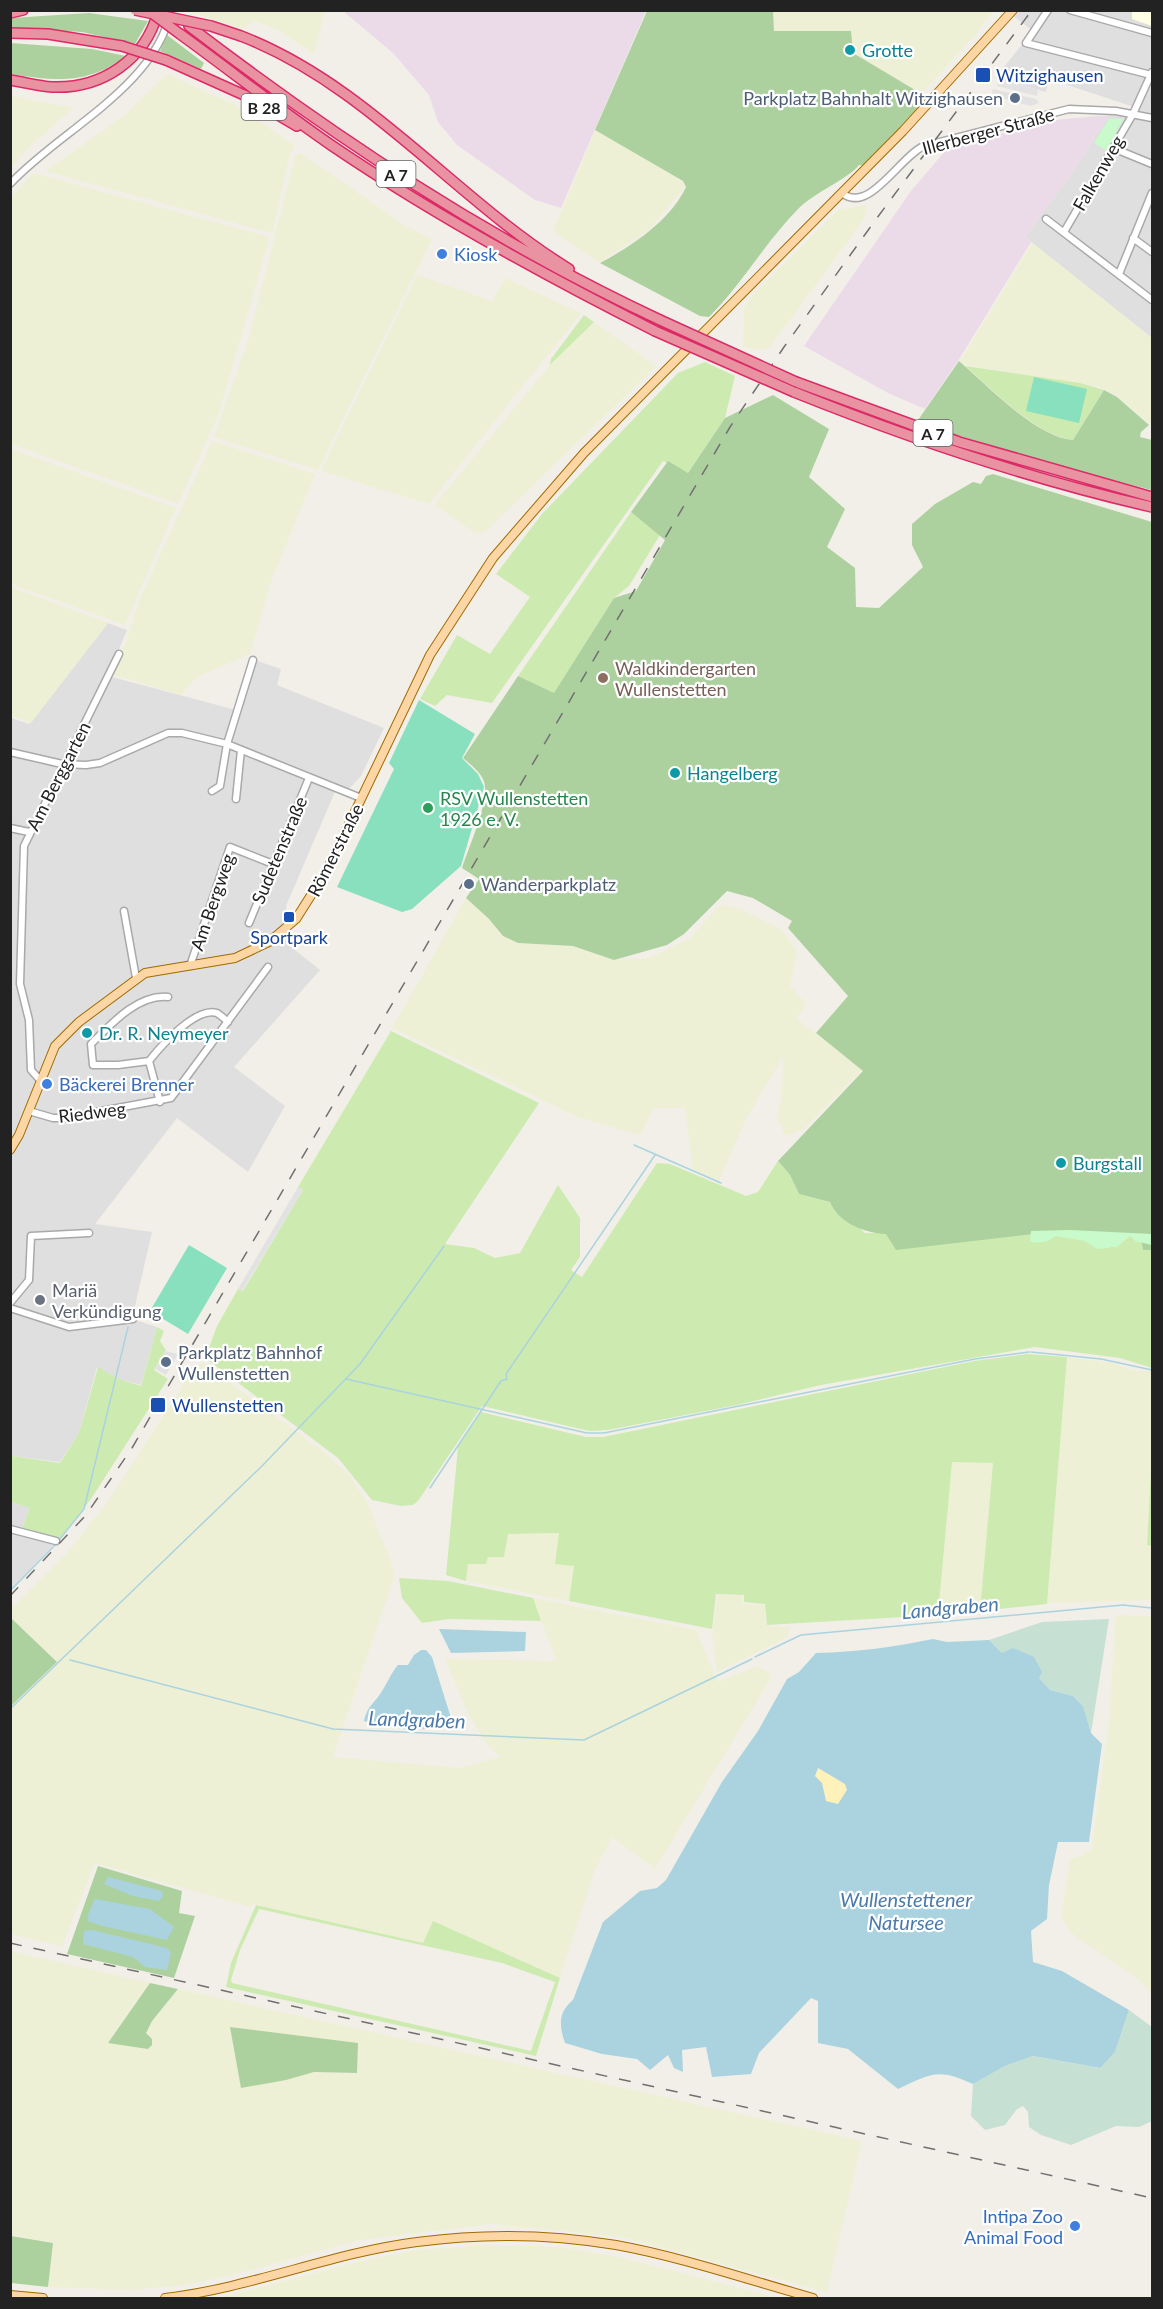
<svg xmlns="http://www.w3.org/2000/svg" width="1163" height="2309" font-family="Lato,sans-serif">
	<rect width="100%" height="100%" fill="#f2efe9"/>
	<path fill="#e0dfdf" d="M1001,11H1152V338L1025,237L1073,171L1109,115L1116,112L1132,115L1134,107L1049,79L1046,92L995,78L1033,31L1008,12Z
		M108,623L127,630L108,676L236,710L252,659L281,669L277,685L384,728L361,776L347,791L337,787L286,906L290,946L320,970L234,1067L285,1106L248,1172L177,1118L95,1224L152,1232L132,1319L157,1327L141,1385L119,1379L97,1367L79,1433L60,1462L12,1456L11,1465V718L29,724Z
		M11,1502L30,1508L21,1531L57,1541L11,1590Z"/>
	<path fill="#ebdbe8" d="M343,11H646L561,208L535,200L457,145L438,122L429,95L393,53Z
		M1109,115L1073,171L1025,237L1031,242L958,361L925,409L888,393L804,346L911,191L946,150L1044,121Z"/>
	<path fill="#ffffe5" d="M1132,11H1152V26L1132,19Z"/>
	<path fill="#eef0d5" fill-rule="evenodd" d="M186,11V10L325,11L314,54L278,30L255,21L242,29Z
		M773,11V10L993,11L975,35L923,92L885,74L853,52L851,31H774Z
		M167,74L235,105L295,146L290,153L272,233L45,171L124,116Z
		M11,96L73,108L27,149L11,168Z
		M595,131L632,150L683,182L685,187L650,229L599,263L553,231Z
		M300,153L406,226L432,239L318,470L214,437L249,337L295,156Z
		M33,173L270,237L218,416L178,504L11,444V197Z
		M866,205V213L861,223L770,347L762,350L743,347L744,308L753,294L838,210Z
		M1032,243L1152,338V420L1149,424L1117,396L1099,387L964,365L960,361Z
		M417,275L492,301L505,278L581,313L429,504L321,471Z
		M594,322L656,366L485,532L475,533L434,505L550,365Z
		M212,441L315,474L272,579L250,654L197,677L181,695L111,674L126,642L139,601Z
		M11,449L176,508L125,625L11,584Z
		M11,587L108,623L31,723L11,715Z
		M466,898L489,919L502,936L518,943L573,946L614,960L650,958L690,938L717,908L724,905L741,909L782,930L797,951L790,986L806,1003L797,1019L862,1070L804,1129L785,1136L777,1116L782,1094L783,1057L747,1117L719,1181L693,1170L685,1108H654L640,1135L580,1118L392,1028Z
		M1067,1357L1113,1363L1134,1371H1152V1452L1147,1545L1152,1546V1600L1047,1603Z
		M202,1362L321,1450L350,1476L368,1504L390,1559L394,1577L333,1757L460,1768L500,1757L486,1744L469,1715L445,1659L556,1661L533,1598L696,1630L718,1682L757,1666L769,1672L771,1678L655,1869L612,1837L594,1872L560,1978L433,1921L423,1944L253,1904L251,1907L95,1863L62,1946L11,1934V1706L57,1662L11,1618V1609L69,1551L111,1497L183,1385Z
		M952,1461L993,1463L980,1611L938,1615Z
		M559,1533L574,1566L569,1601L466,1581L468,1564H486L488,1557L508,1534Z
		M718,1595H742L743,1604L765,1605L767,1626L790,1627L788,1637L717,1672L712,1635Z
		M1116,1615L1152,1616V1994L1137,1978L1071,1933L1061,1917L1070,1859L1083,1855L1095,1846L1092,1845L1108,1730Z
		M10,1951L150,1983L109,2042L146,2033L152,2021L178,1989L862,2141L827,2292L621,2237L493,2224L360,2240L244,2272L187,2285L132,2290L48,2287L53,2243L11,2235ZM230,2028L357,2073L314,2072L241,2087Z
		M486,2245L561,2247L614,2256L779,2298H218L358,2262L416,2250Z"/>
	<path fill="#cdebb0" fill-rule="evenodd" d="M584,315L594,322L550,365L551,359Z
		M705,362L735,376L725,418L688,473L663,461L492,703L447,695L435,706L420,699L457,635L490,654L530,597L496,574L542,514L678,373Z
		M965,366L1080,383L1104,390L1073,440C1037,436 993,390 965,366Z
		M631,512L660,535L629,586L614,598L554,694L518,676Z
		M391,1031L539,1103L445,1244L474,1248L495,1258L520,1253L558,1185L580,1218V1257L571,1270L582,1277L657,1163L670,1164L746,1196L758,1192L778,1161L790,1175L799,1194L830,1202L865,1233L1060,1231L1140,1236L1143,1250H1152V1368L1120,1358L1035,1347L821,1385L737,1405L608,1430L589,1431L482,1406L418,1501L413,1505L401,1506L372,1500L338,1458L209,1361L206,1356L217,1326L238,1289L243,1291L303,1190L298,1187Z
		M157,1327L164,1331L160,1341L166,1350L154,1370L168,1379L91,1499L58,1541L21,1531L30,1508L11,1502L12,1456L60,1463L79,1433L98,1367L119,1379L141,1386Z
		M1028,1354L1067,1357L1047,1604L980,1611L993,1463L952,1462L938,1615L767,1625L765,1604L744,1602V1595L716,1594L712,1629L569,1601L574,1566L555,1564L559,1533L508,1534L504,1557H488L486,1564H468L466,1581L446,1575L458,1447L481,1412L586,1437H603L974,1361Z
		M1152,1452V1546L1147,1545Z
		M399,1578L448,1581L533,1598L541,1621L449,1619L422,1623L402,1598Z
		M256,1905L423,1943L433,1921L560,1978L536,2056L226,1987L231,1963ZM259,1909L502,1963L555,1982L531,2051L232,1983L231,1980L240,1950Z"/>
	<path fill="#add19e" d="M647,11H773L774,31H851L853,53L932,100L869,166L859,165C849,178 816,192 800,207C766,241 743,283 709,317L700,316L600,263C632,246 670,221 686,187L683,181L595,130Z
		M89,13L148,21L135,44L82,32L11,28V18Z
		M167,35L204,63L201,69L160,51Z
		M11,43L92,49L126,56C88,85 55,81 11,74Z
		M959,361C988,386 1036,437 1073,440L1104,390L1117,397L1149,425L1141,432L1140,437L1152,440V490L1083,473L916,423Z
		M773,395L829,429L809,477L845,509L827,547L855,568L856,607L879,608L923,567L912,545V524L935,504L973,482L981,484L986,476L993,474L1152,522V1250H1143L1140,1236L1128,1235L1112,1248L1060,1231L896,1250L886,1234C864,1233 839,1223 830,1202L799,1194L790,1175L778,1161L863,1071L816,1033L848,996L788,928L792,921L753,898L727,891L684,934L667,945L614,960L573,946L518,943L503,936L489,919L466,898L479,879L462,868C469,846 486,810 485,787C485,775 471,765 463,758L518,676L554,693L614,598L636,591L665,540L631,512L668,461L688,473L725,418Z
		M11,1618L57,1662L11,1706H10Z
		M98,1866L182,1891L179,1913L195,1916L174,1978L67,1954Z
		M150,1983L178,1989L152,2021L146,2033L152,2039V2045L148,2049L108,2043Z
		M230,2027L358,2043L357,2073L314,2072L286,2080L241,2088Z
		M11,2236L53,2243L48,2287L11,2283Z"/>
	<path fill="#c6e0d4" d="M1109,1619L1091,1733L1083,1706L1073,1696L1050,1690L1039,1678L1002,1653L989,1640L1042,1622Z
		M1129,2010L1152,2027V2121L1139,2127L1116,2126L1071,2145L1041,2135L1029,2127L1028,2112L1023,2106L1017,2109L1005,2125L985,2130L971,2116L973,2084L1005,2066L1033,2056L1099,2068L1115,2052Z"/>
	<path fill="#fff1ba" d="M818,1768L845,1784L847,1790L838,1804L826,1801L821,1783L815,1776Z"/>
	<path fill="#c8facc" d="M1109,119H1123L1107,151L1094,143Z
		M1070,1230L1152,1234V1245L1135,1241L1130,1236L1117,1247L1097,1249L1085,1241L1056,1236C1049,1241 1038,1245 1030,1241L1031,1231Z"/>
	<path fill="#88e0be" d="M1034,377L1087,389L1079,423L1026,411Z
		M419,700L475,734L462,758L478,774L484,787L461,866L412,909L402,912L337,887L394,769L389,763Z
		M189,1245L227,1268L188,1334L150,1311Z"/>
	<path fill="#e2e2e2" d="M999,79L1038,90L1037,96L997,86Z
		M993,89L1036,99L1039,103L1031,106L994,96L992,92Z
		M298,1187L303,1190L242,1291L238,1289Z
		M166,1351L178,1354L166,1375L155,1369Z"/>
	<path fill="#aad3df" fill-rule="evenodd" d="M439,1629L526,1632L525,1651L451,1653Z
		M933,1639L947,1642L989,1640L1002,1653L1013,1648L1034,1657L1042,1672L1039,1678L1050,1690L1073,1696L1083,1706L1091,1733L1102,1744L1089,1842H1058L1049,1885L1047,1919L1031,1931L1033,1962L1062,1971L1129,2010L1115,2052L1100,2068L1033,2056L1005,2066L973,2084C938,2068 932,2073 898,2089L848,2049L818,2043V2001L811,1998L759,2053L751,2074L712,2077L706,2047L682,2050L683,2072L674,2068L668,2055L650,2070L637,2059L602,2054L565,2043C559,2026 558,2012 573,2000L603,1922L640,1891L657,1888L666,1880L722,1782L758,1731L787,1679L799,1672L816,1653C857,1652 894,1647 933,1639ZM818,1768L845,1784L847,1790L838,1804L826,1801L822,1783L815,1776Z
		M421,1650H426L432,1657L451,1718C431,1738 388,1727 364,1721C367,1706 375,1703 382,1691C388,1682 391,1673 398,1665H408L414,1655Z
		M108,1877L162,1891L163,1896L159,1901L133,1896L104,1884Z
		M95,1899L150,1909L174,1927L167,1940L102,1926L88,1921V1915Z
		M92,1930L167,1948L171,1953L167,1970L145,1967L133,1957L83,1944L84,1931Z"/>
	<g fill="none" stroke-linecap="round" stroke-linejoin="round">
		<path stroke="#aad3df" stroke-width="1.5" d="M634,1145L721,1183
			M1031,1352L1101,1359L1152,1370
			M346,1379L587,1433H604L975,1359L1029,1352
			M430,1488L501,1381L507,1379L506,1374L655,1155
			M1152,1489V1477
			M59,1540L84,1509L128,1327
			M10,1591L56,1544
			M755,1657L801,1635L1123,1605L1152,1608
			M70,1660L333,1729L584,1740L752,1659
			M10,1709L262,1466L360,1364L444,1246"/>
		<defs>
			<path id="minor" d="M1048,10L1026,43L1151,75
				M1070,10L1152,33
				M1113,148L1152,164
				M10,184C60,130 156,87 171,10
				M842,193C869,215 900,156 924,146L1069,109L1116,111L1152,118
				M1046,219L1152,300
				M1064,232L1133,114L1152,72
				M1133,238L1152,252
				M1119,274L1152,193
				M10,752L62,764L86,765L100,763L168,733H182L227,744L361,798
				M212,791L220,786L227,744L253,660
				M236,799L241,750
				M10,828L29,832
				M124,911L136,978
				M249,923L309,778
				M190,966L230,847L273,864
				M168,997C138,994 111,1024 91,1044L93,1065H118L149,1061C160,1047 196,1006 217,1013C220,1015 225,1019 228,1022
				M149,1061L160,1102
				M40,1080L31,1070L29,1020L20,984L24,846L119,654
				M29,1111L53,1118H64L171,1098L268,967
				M10,1303L29,1280L31,1236L89,1233
				M10,1308L69,1327L133,1319
				M10,1529L56,1541"/>
			<path id="major" d="M10,1150L19,1135L55,1046L79,1022L145,973L235,958L269,942L296,919L327,870L430,655L493,558L584,453L903,131L1013,10
				M10,2295L43,2298
				M165,2298C251,2288 331,2253 417,2242C483,2233 550,2234 616,2245C682,2257 749,2280 813,2298"/>
			<path id="highway" d="M10,13L23,10
				M189,26C337,139 491,241 660,320
				M10,33L48,34L122,46
				M180,34C231,71 280,110 331,145C434,215 544,275 655,331
				M241,36C368,85 455,199 569,269
				M166,60L244,95L297,126
				M10,80C24,82 38,86 52,87C102,89 145,60 158,12
				M796,382L959,442L1152,497
				M794,392C911,439 1030,479 1152,507"/>
		</defs>
		<use href="#minor" stroke="#a9a9a9" stroke-width="9"/>
		<use href="#major" stroke="#a06b00" stroke-width="10"/>
		<use href="#highway" stroke="#dc2a67" stroke-width="12"/>
		<use href="#minor" stroke="#fff" stroke-width="6"/>
		<use href="#major" stroke="#fcd6a4" stroke-width="8"/>
		<use href="#highway" stroke="#e892a2" stroke-width="9"/>
		<path stroke="#707070" stroke-width="1.5" stroke-dasharray="12 12" stroke-linecap="butt" d="M10,1596L86,1515L132,1448L730,427L784,347L874,222L1032,10
			M10,1943L1152,2198"/>
		<defs>
			<path id="highway-bridge" d="M135,10L211,26L241,36
				M153,14L180,34
				M122,46L166,60
				M660,320L796,382
				M655,331L794,392"/>
		</defs>
		<use href="#highway-bridge" stroke="#dc2a67" stroke-width="12" stroke-linecap="butt"/>
		<use href="#highway-bridge" stroke="#e892a2" stroke-width="9"/>
	</g>
	<g fill="#0f9aa8" stroke="#fff" stroke-width="2">
		<circle cx="850" cy="50" r="6"/>
		<circle cx="675" cy="773" r="6"/>
		<circle cx="87" cy="1033" r="6"/>
		<circle cx="1061" cy="1163" r="6"/>
	</g>
	<g fill="#1a4fb4" stroke="#fff" stroke-width="2">
		<rect x="975" y="67" width="16" height="16" rx="3"/>
		<rect x="283" y="911" width="12" height="12" rx="3"/>
		<rect x="150" y="1397" width="16" height="16" rx="3"/>
	</g>
	<g fill="#5c6f8a" stroke="#fff" stroke-width="2">
		<circle cx="1015" cy="98" r="6"/>
		<circle cx="469" cy="884" r="6"/>
		<circle cx="166" cy="1362" r="6"/>
	</g>
	<g fill="#3f7fe0" stroke="#fff" stroke-width="2">
		<circle cx="442" cy="254" r="6"/>
		<circle cx="47" cy="1084" r="6"/>
		<circle cx="1075" cy="2226" r="6"/>
	</g>
	<circle fill="#8d6e63" stroke="#fff" stroke-width="2" cx="603" cy="678" r="6"/>
	<circle fill="#2e9e5b" stroke="#fff" stroke-width="2" cx="428" cy="808" r="6"/>
	<circle fill="#6b7280" stroke="#fff" stroke-width="2" cx="40" cy="1300" r="6"/>
	<g text-anchor="middle" dominant-baseline="central" stroke-width="4.5" stroke-linejoin="round" paint-order="stroke">
		<g fill="#fff" stroke="#646464" stroke-width="1.5">
			<rect x="241.5" y="94" width="45" height="26" rx="4.5"/>
			<rect x="376.5" y="161" width="39" height="26" rx="4.5"/>
			<rect x="913.5" y="420" width="39" height="26" rx="4.5"/>
		</g>
		<g font-size="16" font-weight="bold" fill="#222">
			<text x="264" y="107">B 28</text>
			<text x="396" y="174">A 7</text>
			<text x="933" y="433">A 7</text>
		</g>
		<g font-size="18" fill="#0d838f" stroke="#fff" text-anchor="start">
			<text x="862" y="50">Grotte</text>
			<text x="687" y="773">Hangelberg</text>
			<text x="99" y="1033">Dr. R. Neymeyer</text>
			<text x="1073" y="1163">Burgstall</text>
		</g>
		<g font-size="18" fill="#164399" stroke="#fff" text-anchor="start">
			<text x="996" y="75">Witzighausen</text>
			<text x="289" y="937" text-anchor="middle">Sportpark</text>
			<text x="172" y="1405">Wullenstetten</text>
		</g>
		<g font-size="18" fill="#4e5e75" stroke="#fff" text-anchor="start">
			<text x="1003" y="98" text-anchor="end">Parkplatz Bahnhalt Witzighausen</text>
			<text x="481" y="884">Wanderparkplatz</text>
			<text x="178" y="1352">Parkplatz Bahnhof<tspan x="178" dy="21">Wullenstetten</tspan></text>
		</g>
		<g font-size="18" fill="#222" stroke="#fff">
			<text transform="translate(988 131) rotate(-15)">Illerberger Straße</text>
			<text transform="translate(1098 173) rotate(-60)">Falkenweg</text>
			<text transform="translate(58 776) rotate(-63)">Am Berggarten</text>
			<text transform="translate(279 850) rotate(-67)">Sudetenstraße</text>
			<text transform="translate(335 850) rotate(-63)">Römerstraße</text>
			<text transform="translate(212 902) rotate(-71)">Am Bergweg</text>
			<text transform="translate(92 1112) rotate(-7)">Riedweg</text>
		</g>
		<g font-size="18" fill="#366cbe" stroke="#fff" text-anchor="start">
			<text x="454" y="254">Kiosk</text>
			<text x="59" y="1084">Bäckerei Brenner</text>
			<text x="1063" y="2216" text-anchor="end">Intipa Zoo<tspan x="1063" dy="21">Animal Food</tspan></text>
		</g>
		<g font-size="18" fill="#785e54" stroke="#fff" text-anchor="start">
			<text x="615" y="668">Waldkindergarten<tspan x="615" dy="21">Wullenstetten</tspan></text>
		</g>
		<g font-size="18" fill="#27864d" stroke="#fff" text-anchor="start">
			<text x="440" y="798">RSV Wullenstetten<tspan x="440" dy="21">1926 e. V.</tspan></text>
		</g>
		<g font-size="18" fill="#5b616d" stroke="#fff" text-anchor="start">
			<text x="52" y="1290">Mariä<tspan x="52" dy="21">Verkündigung</tspan></text>
		</g>
		<g font-size="20" font-style="italic" fill="#4a7aab" stroke="#fff">
			<text transform="translate(950 1607) rotate(-5)">Landgraben</text>
			<text transform="translate(417 1719) rotate(2)">Landgraben</text>
			<text x="906" y="1899">Wullenstettener<tspan x="906" dy="23">Natursee</tspan></text>
		</g>
	</g>
	<rect width="1163" height="2309" fill="none" stroke="#222222" stroke-width="24"/>
</svg>
